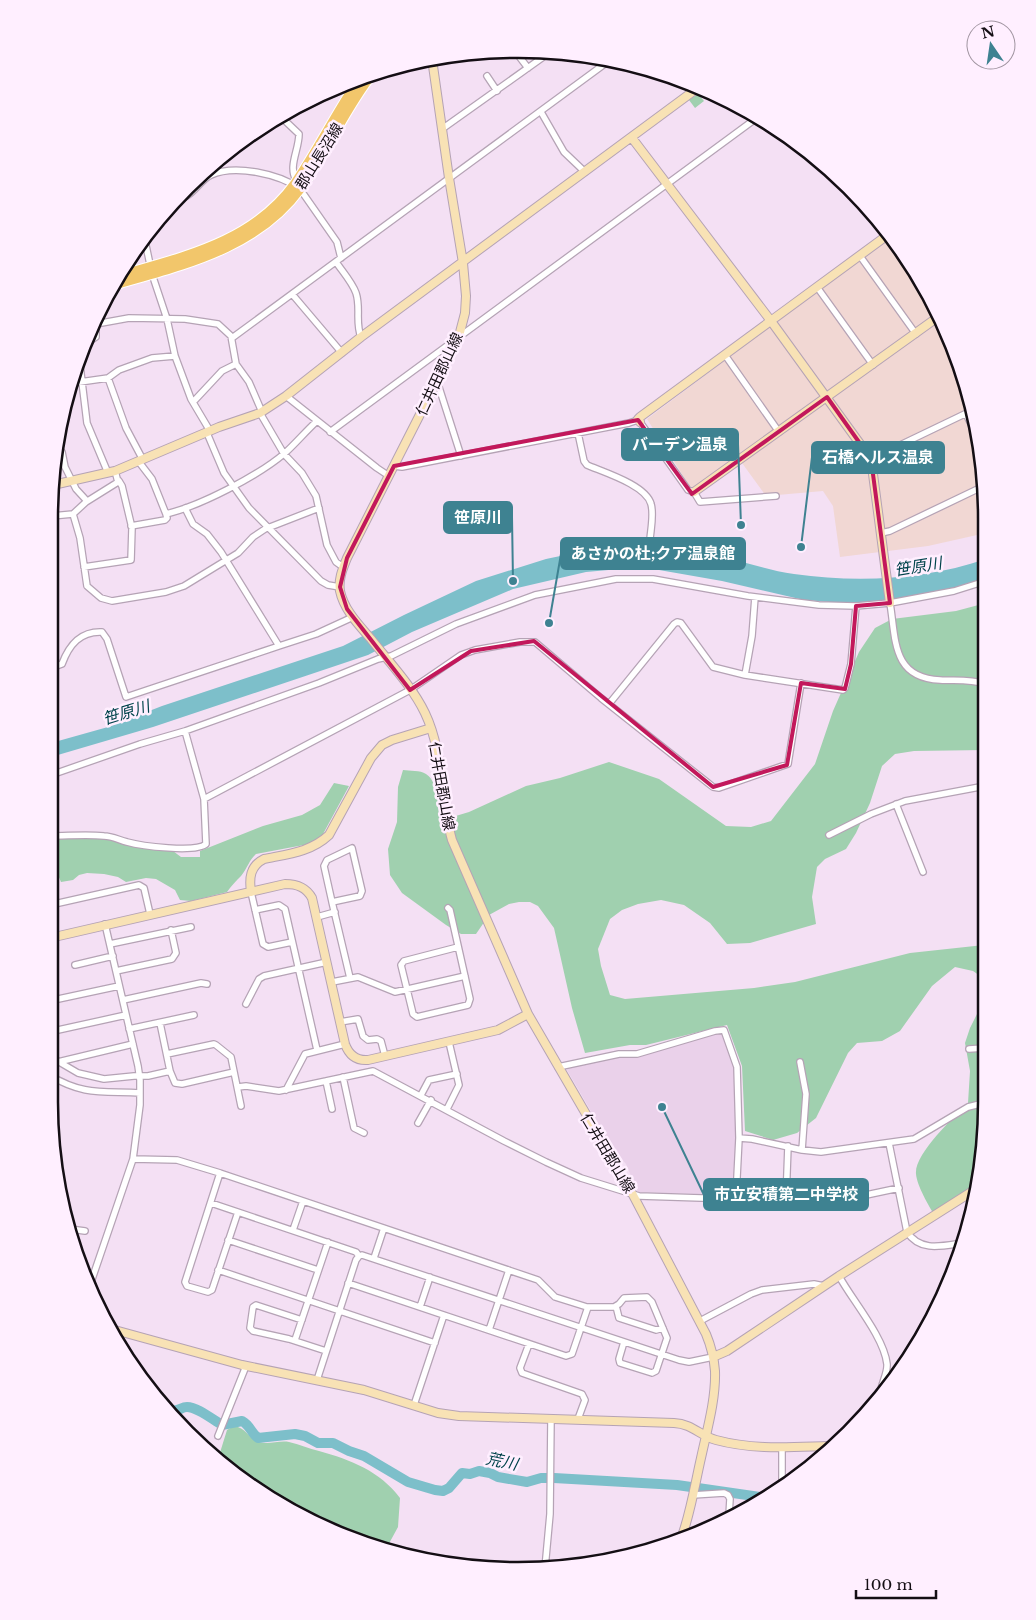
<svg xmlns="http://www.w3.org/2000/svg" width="1036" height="1620" font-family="'Libre Baskerville','Noto Sans JP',serif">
	<rect width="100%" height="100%" fill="#f4e0f4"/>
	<path fill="#f1d7d3" d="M890,236L925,284L971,396L986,487V533L928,546L840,557L833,506L823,491L766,496L742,463L692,490L647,419Z"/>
	<path fill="#ead1ea" d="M720,1032L723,1034L735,1068L736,1157L732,1195L638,1192L626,1164L610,1144L567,1070L568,1068Z"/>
	<path fill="#a0d0af" d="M698,94L704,101L695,108L689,100Z
		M986,603L985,750L914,751L895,754L882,766L870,803L856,833L846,849L825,859L817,867L812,897L816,924L750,943L727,944L710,923L684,905L661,900L638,904L622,910L610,919L598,949L601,966L610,995L625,999L754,988L795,982L910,953L984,945V985L983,978L973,971L955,967L932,986L900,1031L882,1041L857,1043L848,1053L816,1118L797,1133L773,1140L745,1131L742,1066L727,1025L646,1045H630L585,1053L572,1008L554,928L538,906L530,902H519L509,904L489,915L476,934H461L446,925L402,893L390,875L388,849L397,822L398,787L403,770C410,771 420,770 426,774C441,784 433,808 449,818L469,812L526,786L560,778L609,762L659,779L726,826L751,827L771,821L815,764L833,711L859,652L875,628L892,619L956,611Z
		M334,783L349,786L323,834L316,840L309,844L256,854C249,860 247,869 241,876C236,881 231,886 227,892L191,901L180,900L175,890L156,879L146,878L126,882L118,877L104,874L87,873L79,875L73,880L61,882L56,870L50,871V839L99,838L173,851L181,857H200V851L263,826L302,815L320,805Z
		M984,1000L983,1163L979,1179L946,1212L935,1216C929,1206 917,1186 916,1174C914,1154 954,1117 968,1103L970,1071L965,1043L970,1028Z
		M234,1426C247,1428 247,1438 259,1442C268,1445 280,1440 289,1442C299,1444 309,1449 319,1451C351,1460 380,1471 400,1498L398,1527L386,1549L367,1546L232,1474L218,1459L227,1430Z"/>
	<path fill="#7dbfca" d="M656,544C678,548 701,551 723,557C746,562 770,571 794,574C858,583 924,580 986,559V581L913,601L856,604L804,600L722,581L642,567L586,572L513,589L412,632L368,655L153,727L51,757V743L108,727L162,706L343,646L404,615L476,581L546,559L608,546Z"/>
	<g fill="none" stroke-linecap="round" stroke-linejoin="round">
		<path stroke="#7dbfca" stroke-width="10" d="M172,1410C178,1412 181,1407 187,1407C198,1407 213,1420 222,1425L242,1421C250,1425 251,1433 258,1438L295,1434L305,1436L318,1443H333L349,1451L364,1456L408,1482L435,1490L443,1491L449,1488L462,1473L470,1474L479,1471L490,1473L498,1477L527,1482L541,1478H554L677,1485L767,1498"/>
		<defs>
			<path id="street" d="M515,51L528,68
				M487,76L497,91
				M541,112L564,152L585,172
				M279,115L299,134C299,150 288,166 296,180
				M442,129L553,50
				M174,202C178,200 184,198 188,195C196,190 202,179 211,175C235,164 280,174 300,189L337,242L341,258
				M144,236L152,274L167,319L175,356L191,399L210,431
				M860,256L916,334
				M336,262C342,271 352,282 356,293C361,308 355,322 361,337
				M817,287L873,365
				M292,294L342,353
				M232,338L610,60
				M82,346L96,337V324L129,318L185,319L218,324L231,336L236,364L249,382L262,412
				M725,355L779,432
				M79,357L87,423L108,473
				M108,378L126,428L143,460
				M437,381L461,456
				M73,383L108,378L119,370L152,358L175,356
				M286,396L377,468L389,476
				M194,401L222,371L236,364
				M260,413L284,454L302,473L316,496L327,545L336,562L343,567
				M966,414L978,438
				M640,422L688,490L694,492L700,502L776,496
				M330,432L758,117
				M207,433L224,473L249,508L321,581L328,585L340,587
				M578,433L584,461L587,465C603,472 646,485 651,504C654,514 651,528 650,539
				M56,446L62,452L65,467L76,489L87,501
				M871,459L973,410
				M139,462L152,479L166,514
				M394,466L402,467L629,423L638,420
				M185,508L193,524L207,534L221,552L279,646L316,634L353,617
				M73,514L80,538L87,586L101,598L112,601L166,592L184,586L238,553L253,537L265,529L319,508
				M52,516L73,514L86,502L118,482L115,471
				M131,526L165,520L167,518L166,514C200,506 258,476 285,453C296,443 306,431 317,421
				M881,533L890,531L986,485
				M84,567L131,560L132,528L122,486L119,481
				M890,603C896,640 892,678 940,680C955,681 970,679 985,684
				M51,668L62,664C69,645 80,631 102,632L107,639L126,697L279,646
				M745,675L752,636L755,597
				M609,704L674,624L677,622L681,623L713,667L745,675L843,690L845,688L851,664L856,606
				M51,775L140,744L185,731L319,683L378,659L391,656L456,624L535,595L616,579H653L748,596L819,605L856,606L890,603L954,591L986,581
				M204,799L410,690L461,655L475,650L520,642H535L601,698L708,783L713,787L719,788L788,764L801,683
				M896,804L923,872
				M829,835L871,814L905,801L985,786
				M50,836C68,836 87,834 104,836C112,836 119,840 127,842C141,846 196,853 206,844L204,799L185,731
				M251,892L263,944L268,947L292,942
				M332,902L324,866L327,860L352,848L362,891L360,896L332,902L350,978
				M50,905L139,885L144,888L150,914
				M50,906L56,936
				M448,908L450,910L470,999L468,1005L417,1017L413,1014L401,965L404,961L458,947
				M255,910L279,905L285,909L317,1050
				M317,917L335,912
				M110,944L191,927
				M75,965L113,956
				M116,971L172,959L176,953L171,930
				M332,982L358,977L395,992L465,976
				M123,1000L201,983L207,984
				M49,1001L119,986
				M246,1004L259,979L264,976L327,962
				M340,1022L358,1019L363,1036L368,1040L377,1039L381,1041L385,1056
				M160,1023L170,1071L175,1083L182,1084L234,1072
				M129,1029L194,1015
				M49,1032L126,1015
				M969,1049L984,1048
				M167,1054L214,1044L216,1045L231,1057L241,1106
				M49,1056L78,1073L104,1079L134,1076H148L170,1071
				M58,1062L133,1044
				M800,1062L806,1094L802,1150
				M49,1075C84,1096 102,1091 140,1093
				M343,1077L354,1128L364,1133
				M326,1081L332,1109
				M238,1087L246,1086L279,1091L373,1071L504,1141L546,1162L581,1178L639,1196L733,1199L736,1197L739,1138L737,1067L724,1030L715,1031L637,1054H619L558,1067
				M286,1090L305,1054L345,1044
				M421,1095L429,1080L457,1074
				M447,1109L459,1085L449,1042
				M418,1123L431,1100
				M739,1138L752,1139L802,1150L821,1152L914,1139L968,1107L984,1103
				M889,1143L907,1232C920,1252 942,1246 962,1243
				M133,1159L177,1160L220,1173
				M734,1199L838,1201L899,1188
				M786,1200L788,1146
				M211,1203L356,1252L359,1256
				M238,1212L212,1290L208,1292L187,1286L185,1282L220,1173L538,1280L555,1297L587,1307H614L619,1304L624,1298L647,1297L652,1302L667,1338L656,1371L652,1373L620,1363L619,1359L624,1342
				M70,1229L85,1231
				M293,1230L303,1201
				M228,1240L318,1270
				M374,1258L384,1228
				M218,1270L435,1343
				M839,1276C852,1300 884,1337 887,1364C888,1375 879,1386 880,1398
				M348,1283L566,1356L572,1354L588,1307
				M90,1285L133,1159L140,1105V1080L138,1066L105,924
				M616,1306L619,1318L656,1330L663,1328
				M420,1307L430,1277
				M302,1320L256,1305L253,1307L250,1328L253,1331L289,1339L326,1351
				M700,1321L751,1294L762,1290L814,1284L824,1286
				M489,1330L509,1270
				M295,1340L328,1242
				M529,1344L520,1368L522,1373L582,1394L585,1400L578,1419
				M317,1380L356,1260L359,1256L362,1255L679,1360L689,1362L713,1357
				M414,1405L444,1315
				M218,1436L246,1366
				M782,1447V1489
				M693,1495L724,1493L728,1495L730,1499L729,1515
				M545,1568L550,1514L551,1418"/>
			<path id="secondary" d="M432,59L449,178L463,263L466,296L465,313L459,336L437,381L347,558C343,568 338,579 340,591C344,610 359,625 371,639C389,662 412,686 425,713C444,753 440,798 452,840L528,1014L633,1195L706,1334C711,1346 714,1358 715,1371C716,1399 707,1430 701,1458C695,1484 691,1511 682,1536
				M632,138L771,321L871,459L890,603
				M640,422L638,419L640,417L889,234
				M53,485L115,471L219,427L260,413L286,396L361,337L699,87
				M694,492L938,317
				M251,892C249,878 250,866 264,859C288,854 311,852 329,835L371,758L382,745L392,740L431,728
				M50,938L285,884C297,884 306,887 312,898L345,1044C349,1055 356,1061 368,1060L498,1030L528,1014
				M111,1329L242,1365L364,1390L438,1413L459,1416L674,1423C693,1424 700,1436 716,1440C753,1450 790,1447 828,1446
				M713,1357L727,1351L839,1276L976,1189"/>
			<path id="primary" d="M121,275C186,256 254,241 295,183C319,148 337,111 361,76
				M115,285C183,265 257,249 301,188C328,151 345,108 374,72"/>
		</defs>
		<use href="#street" stroke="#b5a3b5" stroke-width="8"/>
		<use href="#secondary" stroke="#b5a3b5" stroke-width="10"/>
		<use href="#primary" stroke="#fff" stroke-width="11"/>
		<use href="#street" stroke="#fff" stroke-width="5.5"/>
		<use href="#secondary" stroke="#f8e2b5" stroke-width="8"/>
		<use href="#primary" stroke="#f2c66b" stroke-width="9"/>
	</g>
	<path fill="none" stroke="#c2185b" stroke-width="4" stroke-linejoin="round" d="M827,397L871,459L890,603L856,606L851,664L845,689L801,683L787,765L713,787L534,641L471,651L410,690L347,609L340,587L347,558L394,466L638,420L692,494Z"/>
	<g text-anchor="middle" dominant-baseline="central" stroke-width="5" stroke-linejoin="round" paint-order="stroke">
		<g font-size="15" fill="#140e14" stroke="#ffefff">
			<text transform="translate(319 156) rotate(-58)">郡山長沼線</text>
			<text transform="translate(439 374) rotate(-65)">仁井田郡山線</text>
			<text transform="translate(442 786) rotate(80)">仁井田郡山線</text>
			<text transform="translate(608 1153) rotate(59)">仁井田郡山線</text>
		</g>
		<g font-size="16" font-style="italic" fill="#01434b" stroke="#ffefff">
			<text transform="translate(918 566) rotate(-9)">笹原川</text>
			<text transform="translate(126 712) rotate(-17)">笹原川</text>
			<text transform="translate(502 1461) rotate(12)">荒川</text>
		</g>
	</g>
	<path d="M0 0H1036V1620H0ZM518 58H518A460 460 0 0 1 978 518V1102A460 460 0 0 1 518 1562H518A460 460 0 0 1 58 1102V518A460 460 0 0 1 518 58Z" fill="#ffefff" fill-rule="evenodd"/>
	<path fill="none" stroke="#140e14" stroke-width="2.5" d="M518 58H518A460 460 0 0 1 978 518V1102A460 460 0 0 1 518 1562H518A460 460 0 0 1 58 1102V518A460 460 0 0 1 518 58Z"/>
	<path fill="none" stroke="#3e8291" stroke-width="2" d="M741 525L738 444M801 547L812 457M513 581L512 517M549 623L561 554M662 1107L704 1195"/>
	<g fill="#3e8291" stroke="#ffefff" stroke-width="2">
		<circle cx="741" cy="525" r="5"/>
		<circle cx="801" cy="547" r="5"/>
		<circle cx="513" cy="581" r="5"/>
		<circle cx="549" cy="623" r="5"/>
		<circle cx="662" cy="1107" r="5"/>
	</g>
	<g fill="#3e8291" stroke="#3e8291" stroke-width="2">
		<rect x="622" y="429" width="116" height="31" rx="5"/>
		<rect x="812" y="442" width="132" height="31" rx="5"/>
		<rect x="444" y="502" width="68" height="31" rx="5"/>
		<rect x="561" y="538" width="184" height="31" rx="5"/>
		<rect x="704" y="1179" width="164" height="31" rx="5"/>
	</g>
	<g font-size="16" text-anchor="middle" font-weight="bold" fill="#fff">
		<text x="680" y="450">バーデン温泉</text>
		<text x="878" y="463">石橋ヘルス温泉</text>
		<text x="478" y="523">笹原川</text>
		<text x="653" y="559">あさかの杜;クア温泉館</text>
		<text x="786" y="1200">市立安積第二中学校</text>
	</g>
	<g transform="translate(991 45) rotate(347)"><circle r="24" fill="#ffefff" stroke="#a195a1"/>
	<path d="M0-4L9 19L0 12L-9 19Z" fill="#3e8291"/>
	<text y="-8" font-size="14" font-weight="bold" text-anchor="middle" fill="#140e14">N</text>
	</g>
	<path d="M856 1590v8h80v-8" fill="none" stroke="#140e14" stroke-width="2.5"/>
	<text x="864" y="1590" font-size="15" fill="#140e14" stroke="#ffefff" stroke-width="4" paint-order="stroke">100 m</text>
</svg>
